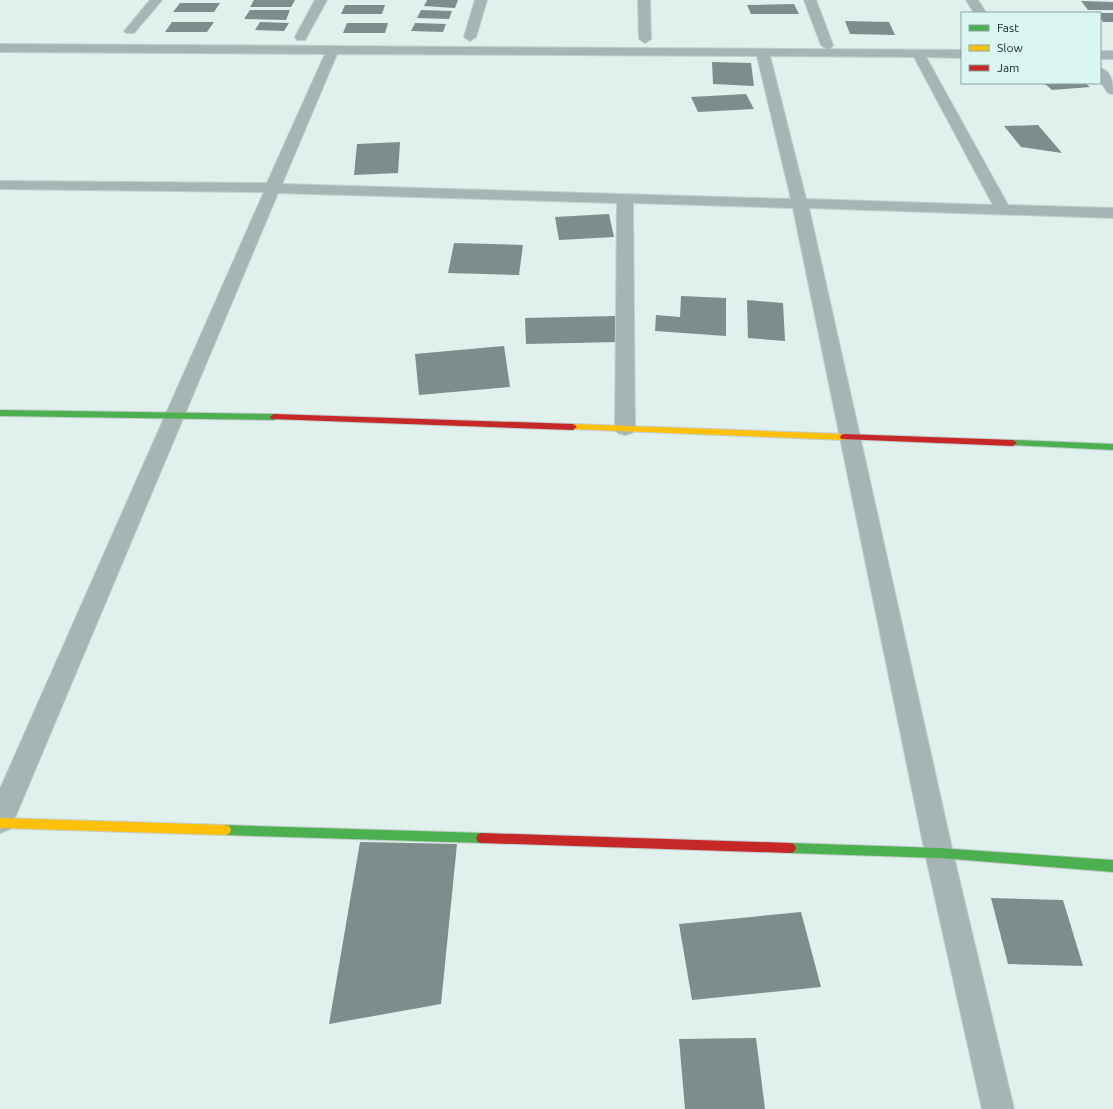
<svg xmlns="http://www.w3.org/2000/svg" width="1113" height="1109" font-family="Ubuntu,sans-serif">
	<rect width="100%" height="100%" fill="#e0f0ed"/>
	<path fill="#7e8c8b" d="M254,0H295L291,7H250Z
		M427,0H458L455,8L424,6Z
		M1081,1L1113,2V10H1088Z
		M180,3H220L214,12H173Z
		M794,4L799,14H751L747,5Z
		M345,5H385L382,14H341Z
		M250,10H290L286,20L244,19Z
		M421,10L452,11L449,19L417,18Z
		M1100,13H1113V22H1103L1100,18Z
		M845,21L889,22L895,35L850,34Z
		M172,22H214L207,32H165Z
		M260,22L289,23L284,31L255,30Z
		M347,23H388L385,33H343Z
		M415,23L446,24L443,32L411,31Z
		M712,62L751,63L754,86L713,84Z
		M1044,83H1085L1090,87L1052,90Z
		M746,94L754,109L698,112L691,97Z
		M1038,125L1062,153L1021,147L1004,126Z
		M400,142L398,173L354,175L357,144Z
		M609,214L614,237L559,240L555,217Z
		M454,243L523,245L519,275L448,273Z
		M681,296L726,298V336L655,331L656,315L680,317Z
		M747,300L783,303L785,341L748,338Z
		M615,316L619,342L526,344L525,318Z
		M504,346L510,387L419,395L415,354Z
		M360,842L457,844L441,1004L329,1024Z
		M991,898L1063,900L1083,966L1008,964Z
		M801,912L821,987L692,1000L679,924Z
		M756,1038L765,1109H685L679,1039Z"/>
	<g fill="none" stroke-linecap="round" stroke-linejoin="round">
		<defs>
			<path id="street" d="M150,0H162L134,33H126L124,31L126,29Z
				M315,0H327L305,40H297L295,37Z
				M475,0H487L476,37L470,41L464,37Z
				M638,0H650L651,39L645,43L639,39Z
				M804,0H816L833,45L831,48L827,49L821,45Z
				M966,0H978L986,13H974Z
				M0,44L962,50V58L926,57L1008,205L1113,208V218L809,208L953,853L1014,1109H982L925,853L793,208L633,203L635,428L632,433L625,435L618,433L615,428L617,203L278,193L14,820L10,829L0,833V789L264,192L0,189V181L267,183L325,54L0,52ZM337,54L757,56L791,199L282,184ZM770,56L914,57L993,205L806,199Z
				M1100,51H1113V59H1100Z
				M1100,68C1112,71 1113,84 1113,94L1108,93L1100,81Z"/>
			<path id="fast" d="M0,410L274,414L278,417L274,420L0,416Z
				M1013,440L1113,444V450L1010,445L1009,443L1010,441Z
				M225,825L482,833L486,834L488,838L486,842L482,843L225,835L221,834L219,830L221,826Z
				M790,843L939,848L1113,860V872L939,858L790,853L786,852L784,848L786,844Z"/>
			<path id="slow" d="M573,424L844,434L848,437L844,440L570,429L569,427Z
				M0,818L225,825L229,826L231,830L229,834L225,835L0,828Z"/>
			<path id="jam" d="M274,414L573,424L577,427L573,430L271,419L270,417Z
				M844,434L1013,440L1017,443L1013,446L841,439L840,437L841,435Z
				M482,833L790,843L794,844L796,848L794,852L790,853L482,843L478,842L476,838L478,834Z"/>
		</defs>
		<use href="#street" stroke="#c2cdcb" stroke-width="2"/>
		<use href="#fast" stroke="#c2cdcb" stroke-width="2"/>
		<use href="#slow" stroke="#c2cdcb" stroke-width="2"/>
		<use href="#jam" stroke="#c2cdcb" stroke-width="2"/>
		<use href="#street" fill="#a4b5b3" fill-rule="evenodd"/>
		<use href="#fast" fill="#4caf50" fill-rule="evenodd"/>
		<use href="#slow" fill="#ffc107" fill-rule="evenodd"/>
		<use href="#jam" fill="#c62828" fill-rule="evenodd"/>
	</g>
	<rect x="961" y="12" width="140" height="72" fill="#daf6f1" stroke="#8ca19d"/>
	<rect x="969" y="25" width="20" height="6" fill="#4caf50" stroke="#8ca19d"/>
	<text x="997" y="32" font-size="12" fill="#182220">Fast</text>
	<rect x="969" y="45" width="20" height="6" fill="#ffc107" stroke="#8ca19d"/>
	<text x="997" y="52" font-size="12" fill="#182220">Slow</text>
	<rect x="969" y="65" width="20" height="6" fill="#c62828" stroke="#8ca19d"/>
	<text x="997" y="72" font-size="12" fill="#182220">Jam</text>
</svg>
